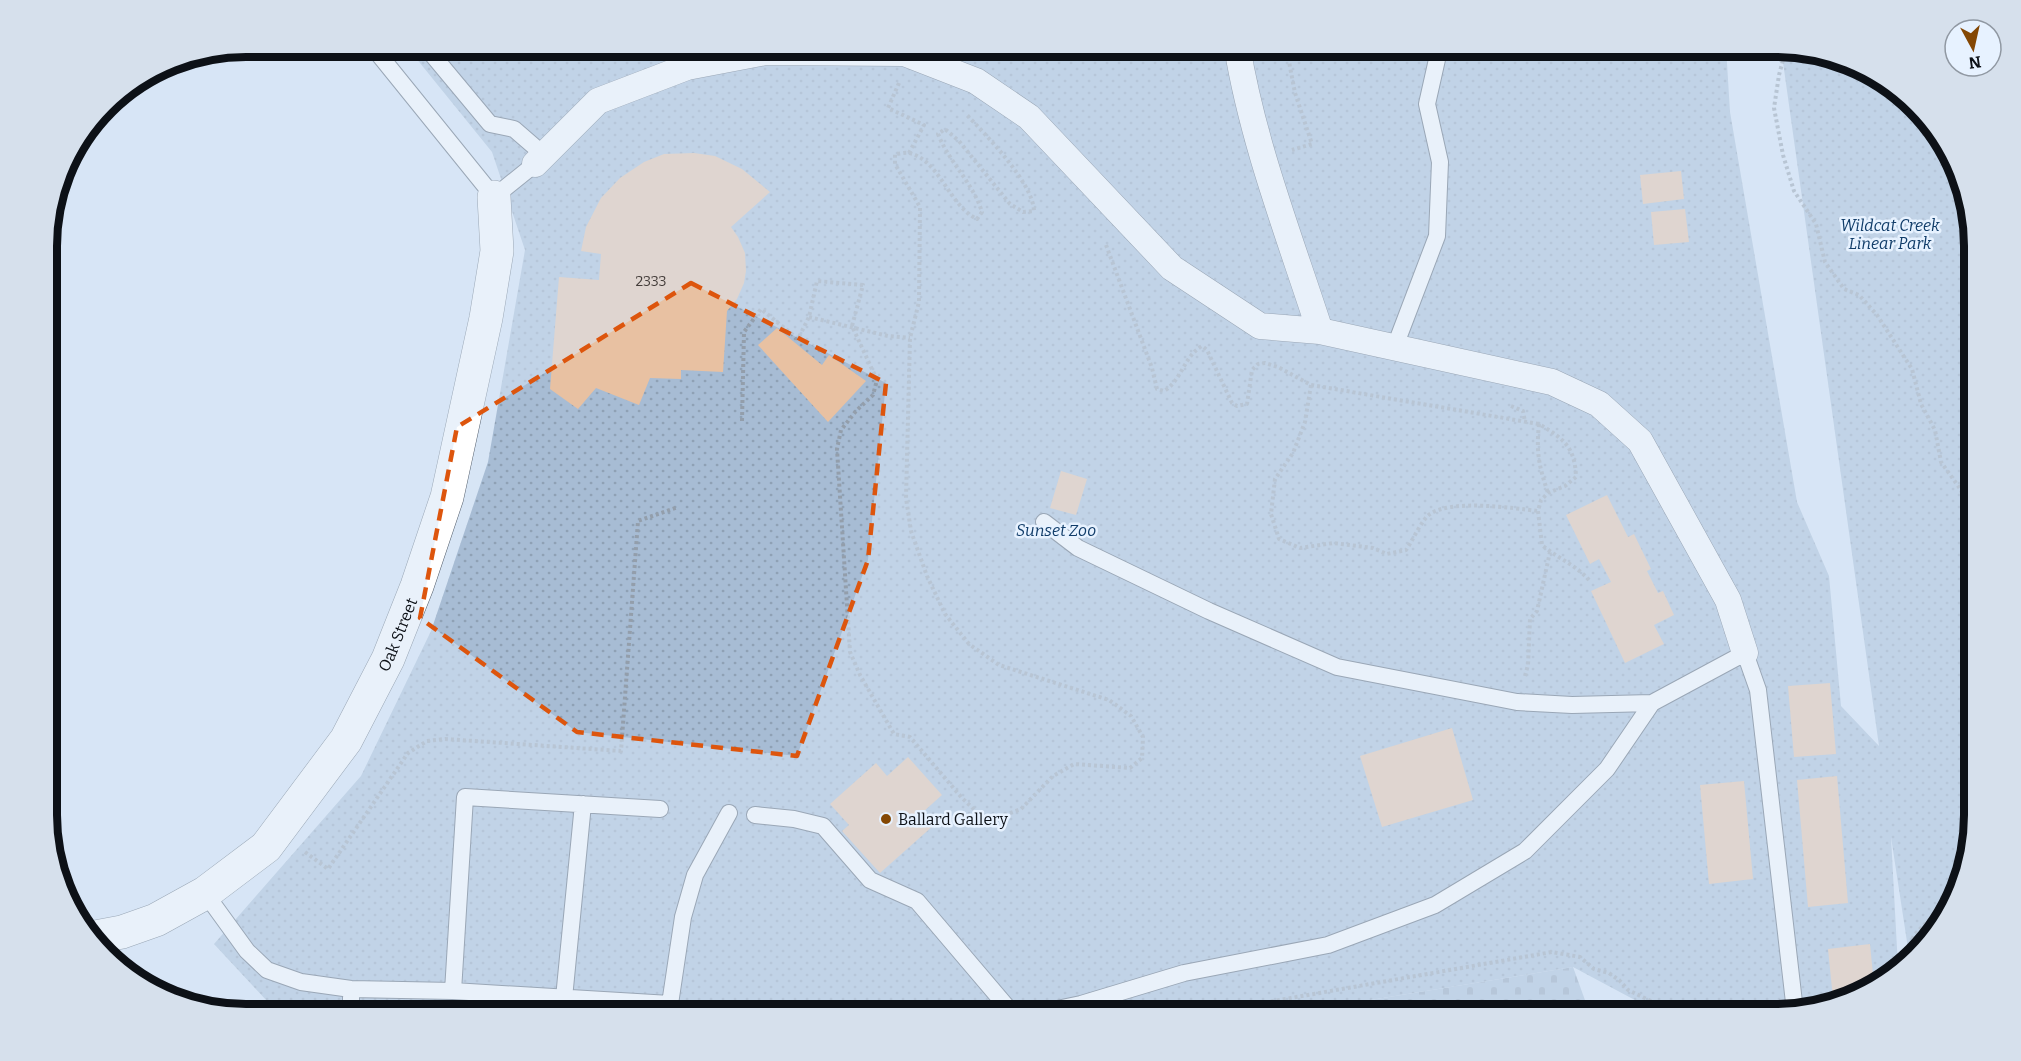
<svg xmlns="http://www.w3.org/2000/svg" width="2021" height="1061" font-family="Bitter,serif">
	<defs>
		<pattern id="cemetery-stones" width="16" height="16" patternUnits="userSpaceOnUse" patternTransform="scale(1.5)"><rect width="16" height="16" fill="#a7bcd4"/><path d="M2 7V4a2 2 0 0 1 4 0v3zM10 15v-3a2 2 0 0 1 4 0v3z" fill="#8fa1b5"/></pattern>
		<pattern id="park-dots" width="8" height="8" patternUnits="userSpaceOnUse" patternTransform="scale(1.5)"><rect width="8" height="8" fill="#a7bcd4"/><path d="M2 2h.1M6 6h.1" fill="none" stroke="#8fa1b5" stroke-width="1.8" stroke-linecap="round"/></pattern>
	</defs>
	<rect width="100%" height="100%" fill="#d7e5f5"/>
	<path fill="url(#cemetery-stones)" d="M1573,967L1590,1014H1284Z"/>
	<path fill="url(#park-dots)" d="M407,47H1726L1730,112L1797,502L1829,576L1841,706L1879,746L1781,48L1863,67L1941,135L1973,221L1974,815L1954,903L1909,955L1891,837L1898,967L1885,981L1787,1014H1661L1573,967L1284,1014H279L214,944L361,776L431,631L488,462L525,250L492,152Z"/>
	<path fill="#e8c1a2" d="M694,153L715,156L742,169L770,192L731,227L738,237L745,253L746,271L744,283L737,299L727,311L723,372L681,370V379L650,378L639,405L596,388L578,409L550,389L559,277L599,280L601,254L581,251L586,227L601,198L620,178L644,162L664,154Z
		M1681,171L1684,199L1643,204L1640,175Z
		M1685,209L1689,242L1654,245L1651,212Z
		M777,328L822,365L829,355L866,381L828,422L758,345Z
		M1061,471L1087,479L1076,515L1050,508Z
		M1607,495L1628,537L1634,534L1651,569L1647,571L1658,593L1663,591L1674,615L1654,625L1664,644L1625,663L1591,591L1611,582L1599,559L1590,564L1566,515Z
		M1830,683L1836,754L1794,757L1788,686Z
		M1452,728L1473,800L1382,827L1360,756Z
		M908,757L942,795L923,812L934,825L880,873L842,831L849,825L830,804L876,763L887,776Z
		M1837,776L1848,903L1808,907L1797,780Z
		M1744,781L1753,879L1709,884L1700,785Z
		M1870,944L1874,985L1833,999L1828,949Z"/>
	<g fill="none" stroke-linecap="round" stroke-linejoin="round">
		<defs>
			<path id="service" d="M372,46L494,197L535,164
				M425,46L490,124L514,129L544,155
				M1394,349L1437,236L1440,162L1427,104L1440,46
				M1044,522L1078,548L1209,611L1337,667L1517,702L1572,705L1652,703
				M755,815L794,819L823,826L870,880L917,901L1013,1014
				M205,893L247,951L267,970L301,982L351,989L453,991L670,1004L683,917L695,875L729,813
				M351,989V1014
				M453,991L465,797L660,809
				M564,998L583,804
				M1033,1014L1081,1004L1184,973L1328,945L1435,905L1525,851L1607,769L1652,703L1745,653L1758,690L1795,1011"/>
			<path id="pedestrian" d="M1237,46C1253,144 1290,238 1320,331L1552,382L1599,404L1640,441L1728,600L1745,653
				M904,53L976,81L1029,117L1172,268L1260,326L1320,331
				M535,164L598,101L687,67L766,52L904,53L920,48"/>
			<g id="minor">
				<path id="s1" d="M90,938L122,932L156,920L205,893L266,847L346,740L388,659L417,586L447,497L486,318L497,251L494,197"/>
			</g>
		</defs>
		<use href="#service" stroke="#515c6a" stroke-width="18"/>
		<use href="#pedestrian" stroke="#515c6a" stroke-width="27"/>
		<use href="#minor" stroke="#515c6a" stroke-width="34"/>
		<path stroke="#939eab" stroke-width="4" stroke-dasharray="3 3" stroke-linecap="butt" d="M1286,46L1295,93L1312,144L1292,150
			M1786,49L1779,75L1774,108L1783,155L1794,191L1816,224L1825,262L1844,289L1859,295L1877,315L1912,369L1921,404L1935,430L1941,462L1961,490L1974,529
			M899,83L888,108L924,125L909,153
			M1106,245L1152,368L1157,389L1164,391C1182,380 1184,356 1202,346L1207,350L1232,403L1237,406L1247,404L1252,370L1258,364L1265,363L1278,367L1311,385L1539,424C1564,439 1575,447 1576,477L1565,486L1548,493L1541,500L1538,511L1542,545C1557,558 1576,565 1589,580
			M809,317L888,336L910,338
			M1311,385L1305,422L1293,453L1275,479L1271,514L1279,539L1300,548L1333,543L1373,548L1387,554L1406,550C1412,542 1422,519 1430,514C1452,499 1512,508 1538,511
			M1511,406L1523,411L1525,422
			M742,421L744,332L761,309L798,339L809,317L817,281L863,285L852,326L877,380L873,395L856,411L841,430L837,449L850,652L860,675L894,734L910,737L962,798L979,814L997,818L1021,809L1053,776L1074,764L1130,768L1142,758L1143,737L1131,716L1109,700L999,665L969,644L945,614L927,576L911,531L906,498L910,338L919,302L920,207L895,164V154C899,154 905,152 909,153C940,160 949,206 977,219L982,212C973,183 949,162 938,134L945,129L959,141L1010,204L1023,212L1034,211C1033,183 986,135 966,114
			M1539,424C1536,453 1539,466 1548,493
			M1525,676L1528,665L1530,619L1537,611L1550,552
			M305,852L328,869L408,753L427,741L445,739L621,751L638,521L678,507
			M1907,956L1914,935L1931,918L1961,871
			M1200,1014L1552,952L1580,957L1594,969L1609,973L1619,980L1628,990L1657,1004L1662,1014"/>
		<use href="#service" stroke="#fff" stroke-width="16"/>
		<use href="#pedestrian" stroke="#fff" stroke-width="26"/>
		<use href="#minor" stroke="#fff" stroke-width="33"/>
	</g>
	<path d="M0 0H2021V1061H0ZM691,283L886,383L868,560L797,756L577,732L420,618L457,427Z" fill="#d7e5f5" fill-opacity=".55" fill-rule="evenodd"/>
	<path fill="none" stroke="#dd550d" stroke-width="4.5" stroke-dasharray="12 8" stroke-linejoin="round" d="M691,283L886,383L868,560L797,756L577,732L420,618L457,427Z"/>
	<circle fill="#844703" stroke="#e7f2ff" stroke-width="2" cx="886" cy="819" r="6"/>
	<g text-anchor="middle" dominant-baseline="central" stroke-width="5" stroke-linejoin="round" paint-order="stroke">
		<g font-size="14" fill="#443d3a">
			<text x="651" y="281">2333</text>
		</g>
		<g font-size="16" font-style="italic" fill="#103c69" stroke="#e7f2ff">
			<text x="1890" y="225">Wildcat Creek<tspan x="1890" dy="18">Linear Park</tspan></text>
			<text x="1056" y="530">Sunset Zoo</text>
		</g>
		<g font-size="16" fill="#0d1117" stroke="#e7f2ff">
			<text stroke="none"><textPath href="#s1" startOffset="452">Oak Street</textPath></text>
		</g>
		<g font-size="16" fill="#0d1117" stroke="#e7f2ff" text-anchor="start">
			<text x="898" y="819">Ballard Gallery</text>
		</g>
	</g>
	<path d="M0 0H2021V1061H0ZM246 57H1775A189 189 0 0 1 1964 246V815A189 189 0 0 1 1775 1004H246A189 189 0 0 1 57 815V246A189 189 0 0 1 246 57Z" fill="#d6e0ec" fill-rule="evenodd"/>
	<path fill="none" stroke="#0d1117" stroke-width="8" d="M246 57H1775A189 189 0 0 1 1964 246V815A189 189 0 0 1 1775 1004H246A189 189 0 0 1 57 815V246A189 189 0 0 1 246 57Z"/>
	<g transform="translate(1973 48) rotate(172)"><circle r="28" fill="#e7f2ff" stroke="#9098a2" stroke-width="1.5"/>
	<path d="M0-4.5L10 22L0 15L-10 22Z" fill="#844703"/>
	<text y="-9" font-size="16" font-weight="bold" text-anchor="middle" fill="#0d1117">N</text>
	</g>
</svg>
